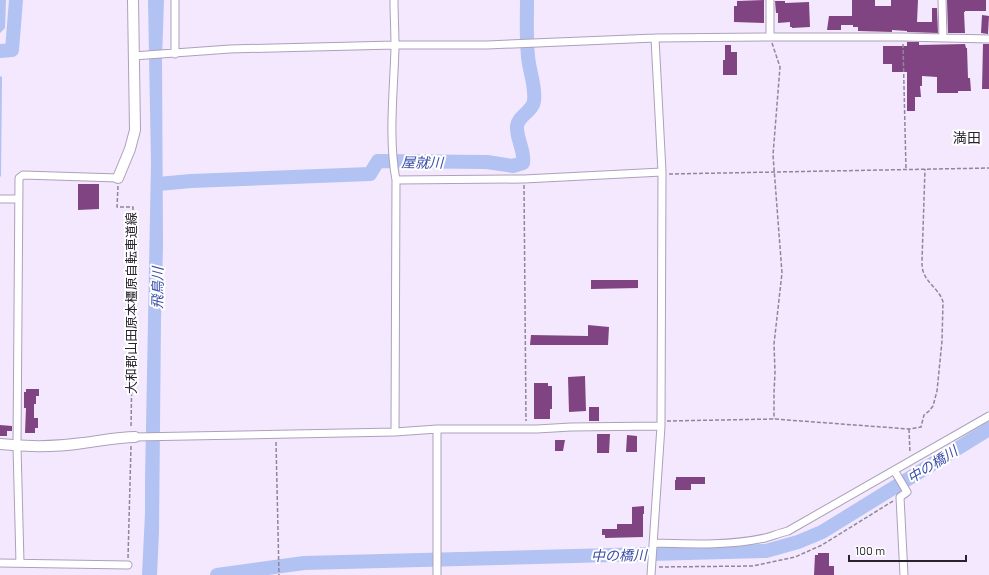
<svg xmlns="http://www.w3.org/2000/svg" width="989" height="575" font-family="Barlow,'Noto Sans JP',sans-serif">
	<rect width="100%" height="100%" fill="#f3e8fe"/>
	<path fill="#b2c2f2" d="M0,0H6L5,28L0,33Z
		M148,0H164L162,59L163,248L161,319L159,532L157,575H142L145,513V480L151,163Z
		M0,76L2,77L1,176L0,177Z"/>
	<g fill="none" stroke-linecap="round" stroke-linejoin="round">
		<path stroke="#b2c2f2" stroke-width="14" d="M0,51L12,50L16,0
			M158,184L191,181L370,174L378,161L487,162L513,166L523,163C525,150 516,139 517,126C518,116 533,111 534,101C536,86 529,71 528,56C526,37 527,18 527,0
			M217,575L304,563L766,551L798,542L822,532L989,429"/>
	</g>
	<path fill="#804482" d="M764,0V23L734,22V6H737V1Z
		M852,0H875V6H891V0H918L917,22H932V8H937L938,33L907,32V31L892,30V32L858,31V27H853V25H841V30H827L829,16H852Z
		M947,0H986V11H965V12H964L965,33H948Z
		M775,1H785V3L809,2L810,27L792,28V27H790V22L778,23V13H776Z
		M982,15L989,16L988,34L981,33Z
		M907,42H919V45L965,44L966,48H967L968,78H970L971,91H958V93H937V77L922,76V86H920L921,97H915V111H907V72H892V64H883V46H907Z
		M983,44H989V89H982Z
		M725,45H731V52H737V75H723V60H725Z
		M78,184H99V209L78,210Z
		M591,280H638V288L591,289Z
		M588,325L609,327L608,345H530L531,335L588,336Z
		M585,376L586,411L569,412L568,377Z
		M534,383H548V386H552V409H550V419H534Z
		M26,389H39V396H36V404H34V418H38V428H35V433H25L26,408H24V392H26Z
		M589,407H599V421H589Z
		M0,425L12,426V431H7V436H0Z
		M597,434H610L609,453H597Z
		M627,435L637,436V452H626Z
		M555,440H565L563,451H555Z
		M676,477H705V484H691V490H675V480H676Z
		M644,506V514H643V537L605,538V535H602V529H617V524H632V507Z
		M818,553H829V566H834V575H814L815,555H818Z"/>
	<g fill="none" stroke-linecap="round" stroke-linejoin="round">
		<defs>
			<path id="street" d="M175,0V54
				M394,0C394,15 395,31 395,47C394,89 388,138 396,180L395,432
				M942,0L943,38
				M770,37V0
				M133,56L230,49L395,45H487L655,38L770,37H903L989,39
				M396,180L524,179L662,172
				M0,199H18
				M437,429V575
				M135,437L395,432L437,429H537L571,427L661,426
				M894,470L907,492L900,497L904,575
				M653,543C690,544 728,546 765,538C772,536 780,533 788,531L989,416
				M0,563L128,565
				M20,563L17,446L19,178L23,175L118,178
				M651,575L661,426L662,172L655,38"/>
			<path id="secondary" d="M118,178L130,149L135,130L133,0
				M0,444C27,447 56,447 83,443C100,441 118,437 135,437"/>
		</defs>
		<use href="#street" stroke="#ada1ba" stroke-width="9"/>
		<use href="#secondary" stroke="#ada1ba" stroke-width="12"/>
		<path stroke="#8f8797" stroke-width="1.5" stroke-dasharray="4 2" stroke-linecap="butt" d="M772,43L780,67L773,155L782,273L774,344L775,372L774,393V419
			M903,44L906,170
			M669,174L989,168
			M524,185L526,421
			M118,186L117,207H133V301L131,428
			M667,421L774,419L909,429L921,427L924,415L929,411L933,406L937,391L942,341L943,302C940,290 927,284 923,271C922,268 922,265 922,261L925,169
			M909,429L910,453
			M276,442L279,575
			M128,558L131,446
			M659,567L753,566L795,557L822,545L893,501"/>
		<use href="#street" stroke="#fff" stroke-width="7"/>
		<use href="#secondary" stroke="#fff" stroke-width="10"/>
	</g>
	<g text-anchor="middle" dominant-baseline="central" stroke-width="4" stroke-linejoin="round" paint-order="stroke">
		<g font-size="13" fill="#28232d" stroke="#fff">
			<text transform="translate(131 303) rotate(-90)">大和郡山田原本橿原自転車道線</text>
		</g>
		<g font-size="14" fill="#28232d" stroke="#fff">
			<text x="967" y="137">満田</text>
		</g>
		<g font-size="14" font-style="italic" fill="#3a4da9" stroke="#fff">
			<text transform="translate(422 162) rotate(1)">屋就川</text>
			<text transform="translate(157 288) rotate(-89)">飛鳥川</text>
			<text transform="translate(932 464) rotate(-32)">中の橋川</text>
			<text transform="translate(619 555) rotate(-1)">中の橋川</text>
		</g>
	</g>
	<path d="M849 555v6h117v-6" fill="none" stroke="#28232d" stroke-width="2"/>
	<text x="855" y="555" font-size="12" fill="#28232d" stroke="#ffffff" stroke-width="3" paint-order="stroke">100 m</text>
</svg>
